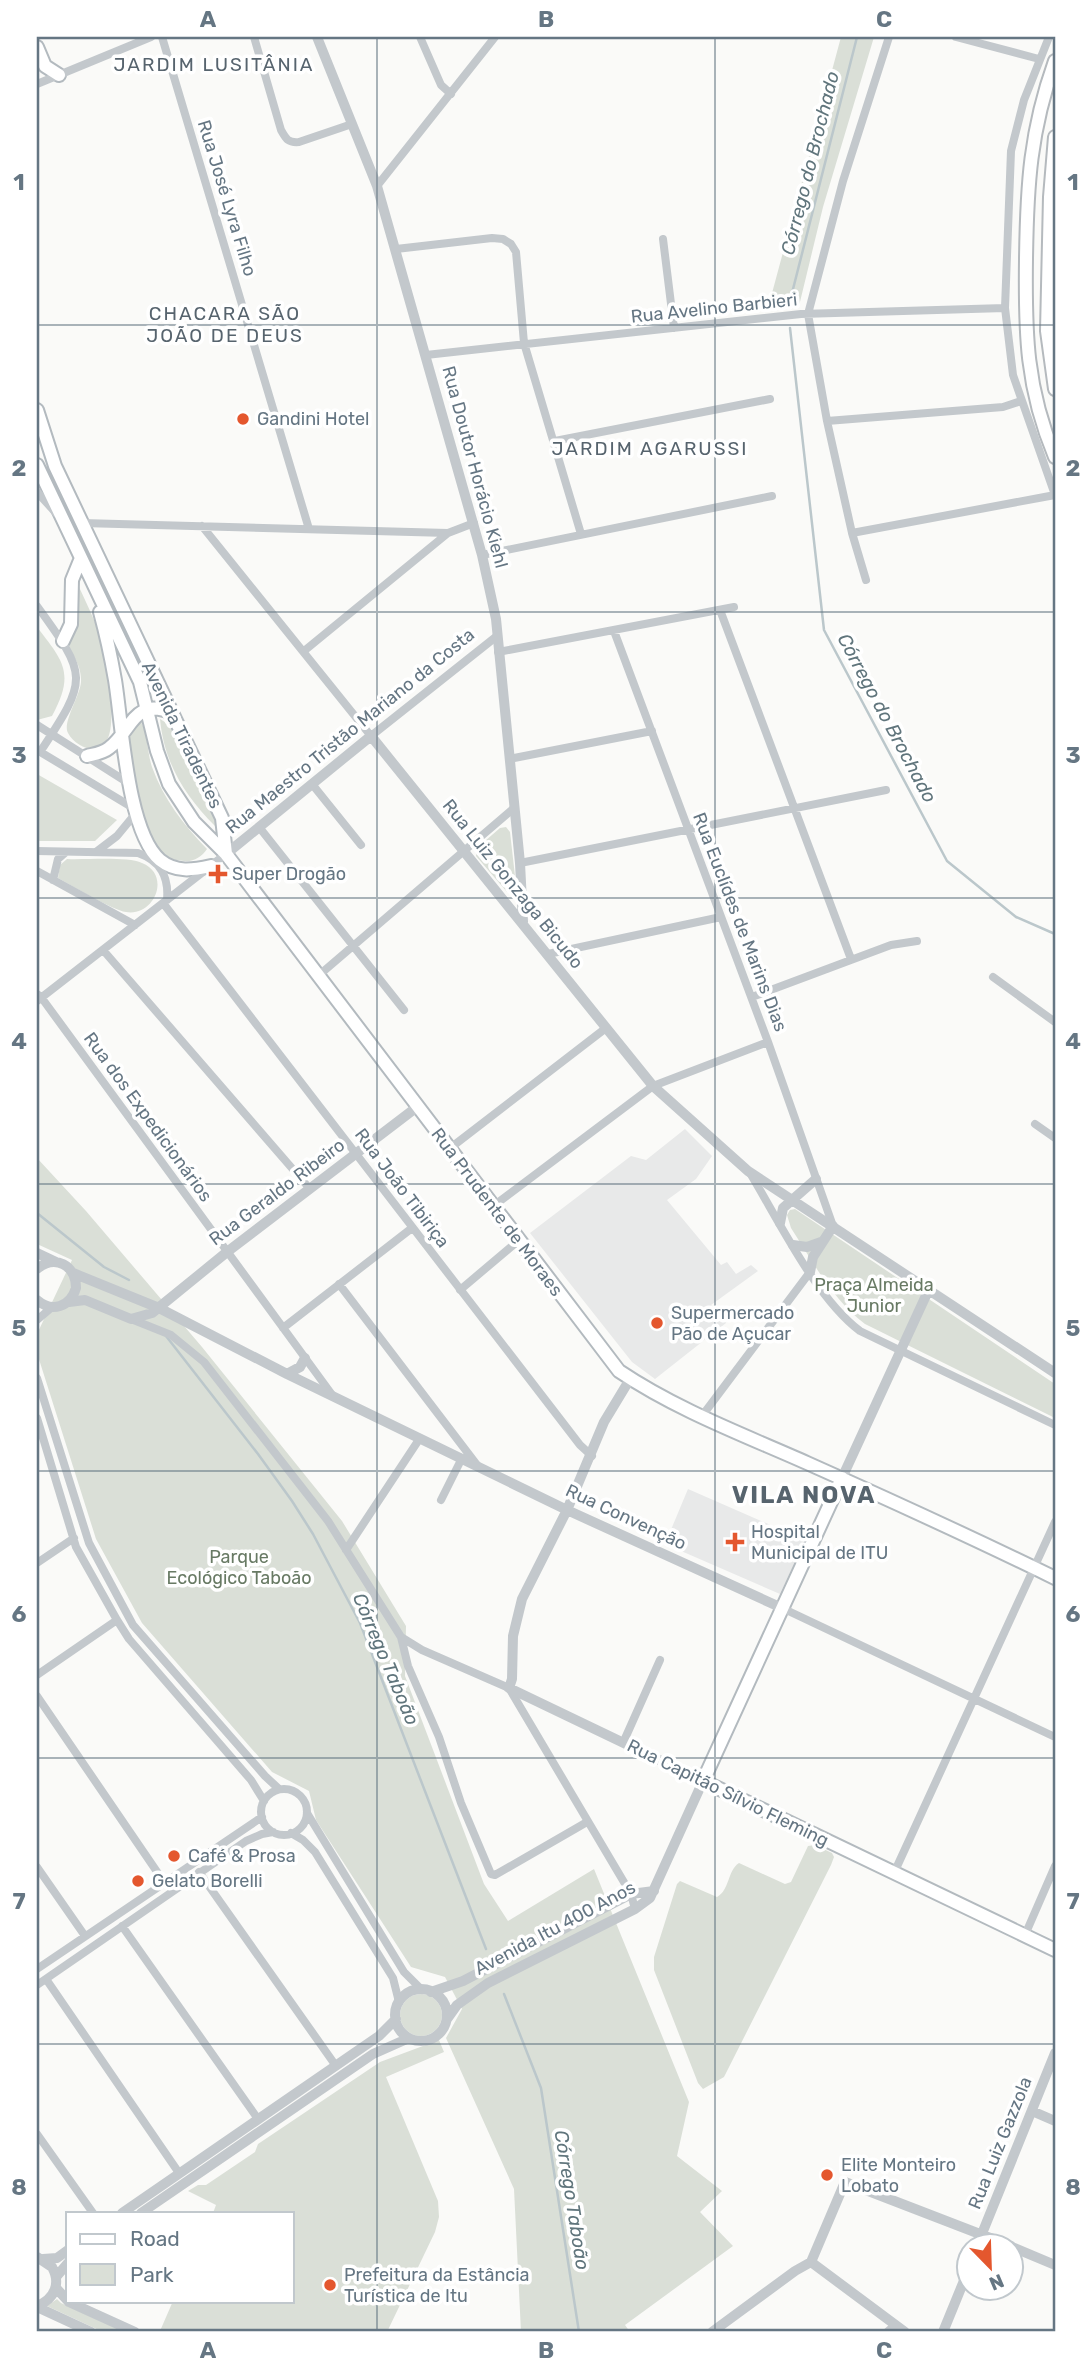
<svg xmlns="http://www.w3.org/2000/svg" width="1092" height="2369" font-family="Rubik,sans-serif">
	<rect width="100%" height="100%" fill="#fafaf8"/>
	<path fill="#e8e9e9" d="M685,1129L712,1156L696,1179L667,1200L721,1265L727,1262L736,1274L751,1265L758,1271L711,1305L726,1323L655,1379L632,1362L530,1233L631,1156L646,1160Z
		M688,1489L805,1540L780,1594L665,1544Z"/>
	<path fill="#dadfd7" d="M841,37H874L823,207L799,306L768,308Z
		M77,587H79C86,602 93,617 99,632C106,653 118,721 107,740C104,745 99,747 94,750C84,748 73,743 68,733C62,723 80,696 81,682C82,663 70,655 68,641C66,632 75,598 77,587Z
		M37,627C64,662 75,673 52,716L37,720Z
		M160,719L168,724L173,733L215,818L217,825L215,826C185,796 164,763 160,719Z
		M140,720C148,733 147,752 152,767C164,800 183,824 207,849C202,857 193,862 184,861C174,860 166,859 160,851C146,836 129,763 129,741C130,735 134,727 136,721Z
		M37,774L117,820L95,841H37Z
		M506,827L510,832L516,885L513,890L507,892L476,856L477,848L500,828Z
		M67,859C85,860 127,856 142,863C172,875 154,917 126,912C112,910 73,886 58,878L60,865Z
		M37,1158L86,1211L202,1347L342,1521L406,1626L405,1676L484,1884L508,1921L594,1869L689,2102L677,2156L722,2191L700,2212L733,2246L625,2325L630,2332H521L514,2189L446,2038L462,2009L445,1977L411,1967L316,1820L309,1791L272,1772L142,1623L96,1539L37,1353V1334L72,1260L37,1244Z
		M795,1209L1055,1384V1418L865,1324C832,1299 813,1262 791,1228L787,1215L790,1210Z
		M815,1845L832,1853L834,1857L831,1865L724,2077L703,2089L698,2083L654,1970V1957L677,1884L680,1881L717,1897C730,1890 727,1871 739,1863L785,1884L791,1882L808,1846Z
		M400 2015a21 21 0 1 1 42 0a21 21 0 1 1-42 0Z
		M439,2040L444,2052L386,2077L438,2201L439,2217L435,2232L387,2332L160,2331L173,2301H292V2213H213L216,2205L188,2191L198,2185H206L255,2152L258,2144L380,2062Z
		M57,2299L61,2303L125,2332H103L47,2306Z"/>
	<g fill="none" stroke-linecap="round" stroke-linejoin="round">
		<path stroke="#bbc7cb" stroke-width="2.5" d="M791,297L857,37
			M790,328L824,630L947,861L1016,917L1055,934
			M37,1213L104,1267L129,1280
			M166,1336L258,1454L292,1501L313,1534L360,1623L486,1949
			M504,1994L541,2088L579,2332"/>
		<defs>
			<path id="secondary" d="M37,47L45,66L59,75
				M37,410L55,466L222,818L226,854
				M37,465L140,682L157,751L169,784L194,822L226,854L619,1371C677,1410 744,1435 807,1463C890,1500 973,1538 1055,1578
				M100,612C106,634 111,657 115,680C122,722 127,832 160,860C176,873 193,870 211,866
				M63,641L71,624L72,580L81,558
				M87,756C95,754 103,753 109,748C132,731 134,696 172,713
				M842,1478L703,1781L1055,1950"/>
			<path id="primary" d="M1055,61C1030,131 1027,185 1026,259C1025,333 1026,388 1055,457
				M1055,137L1050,197L1047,331L1055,389"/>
		</defs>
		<use href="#secondary" stroke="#b3babf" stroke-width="16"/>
		<use href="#primary" stroke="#b5babe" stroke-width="16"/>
		<path stroke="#c3c8cc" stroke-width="8" d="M162,37L309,529
			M254,37L281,130C286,139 288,143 299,142L352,124
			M420,37L441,85L451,94
			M956,37L1039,59
			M37,84L151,37
			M377,186L495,37
			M663,239L674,328
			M396,249L492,238L503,239L511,244L516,252L524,343L581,534
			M426,355L801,314L1005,308
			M827,421L1003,407L1021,401
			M555,441L770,399
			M37,492L56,513
			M82,523L448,533L474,523
			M202,526L371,736L497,636
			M852,533L1055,495L1013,375L1005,308L1011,151L1024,100L1049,37
			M482,555L772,496
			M866,580L852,533L827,421L808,314L843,181L889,37
			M37,606C88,676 89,678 40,752
			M720,610L851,959
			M614,631L768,1042L833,1226
			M304,651L448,533
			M498,652L734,607
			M37,725L130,784
			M37,750L135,809
			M509,759L652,731
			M312,784L361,845
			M259,827L404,1010
			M37,851L138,853C161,861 169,877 167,900
			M96,852L117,836L136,813
			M520,863L886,790
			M37,871L135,925
			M53,880L58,859L66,852
			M163,903L580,1445L592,1456
			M103,950L310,1189
			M548,954L721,917
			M318,976L514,808
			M993,977L1055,1022
			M37,994L41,997L333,1396
			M752,997L891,945L917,941
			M37,1001L226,854
			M1035,1124L1055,1138
			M449,1149L606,1028
			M750,1173C779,1221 816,1298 860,1331L1055,1425
			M492,1207L653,1086L768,1042
			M339,1284L477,1465
			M460,1290L518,1241
			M131,1319L171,1335L204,1362L328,1521L401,1637L422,1650L509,1688L631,1894L635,1909
			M37,1320L51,1308
			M283,1328L412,1228
			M37,1378L89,1543L133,1625L265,1776L279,1789
			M702,1416L810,1272
			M37,1418L76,1547L117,1620L129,1639L251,1780L264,1801
			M441,1500L462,1458
			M346,1550L420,1438
			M37,1563L74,1538
			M782,1608L1055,1737
			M401,1637L408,1666L439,1737L461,1803L491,1874L495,1875L587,1822
			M37,1675L117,1620
			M37,1696L164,1882
			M623,1743L660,1660
			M261 1812a23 23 0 1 1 46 0a23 23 0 1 1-46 0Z
			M307,1813L404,1972L422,1990
			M291,1833L303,1840L315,1852L393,1978L399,2002
			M37,1867L85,1936
			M199,1872L336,2066
			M894,1873L1055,1522
			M122,1926L258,2119
			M1025,1935L1055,1866
			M37,1969L262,1817
			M46,1979L179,2173
			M37,1985L246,1841L262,1834L273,1832
			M37,2134L93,2213
			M887,2332L895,2325"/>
		<path stroke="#c3c8cc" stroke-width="10" d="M317,37L377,186L482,555L496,619L520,863L523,922
			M226,854L371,736L653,1086L748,1171L1055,1373
			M780,1223L783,1208L816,1179
			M793,1245L807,1247L821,1242
			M37,1253L56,1262
			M37,1269C55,1254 76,1265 76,1288C70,1307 52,1313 37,1300
			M810,1272L813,1257L833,1226
			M73,1273L159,1308L287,1374L567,1510L782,1608
			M69,1302L85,1300L131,1319L152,1313L227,1252L417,1107
			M287,1374L300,1367L305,1358
			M842,1478L929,1289
			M395 2015a26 26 0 1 1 52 0a26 26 0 1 1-52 0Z
			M431,1992L463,1981L631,1894L654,1891
			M447,2019L457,2005L488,1983L635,1909L650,1898L703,1781L509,1688L512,1679L513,1636L522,1599L567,1510L604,1422L630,1379
			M1032,2111L1055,2121
			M122,2213L379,2036L396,2019
			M141,2213L373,2054L409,2038
			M977,2246L1055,2053
			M1012,2247L1055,2265
			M37,2257L52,2267C61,2283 55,2299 37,2306
			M43,2259L57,2258L68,2250
			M811,2262L905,2332
			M56,2277L68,2263
			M56,2288L69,2302L135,2332
			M37,2307L91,2332
			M712,2332L795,2271L811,2262L845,2182L1011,2246
			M943,2332L970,2266"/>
		<use href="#secondary" stroke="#fff" stroke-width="12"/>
		<use href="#primary" stroke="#fff" stroke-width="12"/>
	</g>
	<path fill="none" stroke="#657683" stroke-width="2" stroke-opacity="0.55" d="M377,37V2332M715,37V2332M37,325H1055M37,612H1055M37,898H1055M37,1184H1055M37,1471H1055M37,1758H1055M37,2044H1055"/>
	<g fill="#e4572e" stroke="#fff" stroke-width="2.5">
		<circle cx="243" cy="419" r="7"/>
		<path d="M214.5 863.5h7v7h7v7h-7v7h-7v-7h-7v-7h7z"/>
		<circle cx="657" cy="1323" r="7"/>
		<path d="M731.5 1531.5h7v7h7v7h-7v7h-7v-7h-7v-7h7z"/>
		<circle cx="174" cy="1856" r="7"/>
		<circle cx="138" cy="1881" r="7"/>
		<circle cx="827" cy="2175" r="7"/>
		<circle cx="330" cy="2285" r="7"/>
	</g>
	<g text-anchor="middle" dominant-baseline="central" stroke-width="7" stroke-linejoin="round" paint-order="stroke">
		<g font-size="18" fill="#657683" stroke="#fff">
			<text transform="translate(227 198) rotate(73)">Rua José Lyra Filho</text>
			<text transform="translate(714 308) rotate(-6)">Rua Avelino Barbieri</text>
			<text transform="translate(475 467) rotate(75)">Rua Doutor Horácio Kiehl</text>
			<text transform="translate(350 731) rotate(-39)">Rua Maestro Tristão Mariano da Costa</text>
			<text transform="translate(182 735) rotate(64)">Avenida Tiradentes</text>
			<text transform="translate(513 884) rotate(51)">Rua Luiz Gonzaga Bicudo</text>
			<text transform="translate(740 922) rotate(69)">Rua Euclídes de Marins Dias</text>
			<text transform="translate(148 1117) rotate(54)">Rua dos Expedicionários</text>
			<text transform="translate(402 1188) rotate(53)">Rua João Tibiriça</text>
			<text transform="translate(277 1192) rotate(-37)">Rua Geraldo Ribeiro</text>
			<text transform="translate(497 1212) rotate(53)">Rua Prudente de Moraes</text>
			<text transform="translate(626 1517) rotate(25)">Rua Convenção</text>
			<text transform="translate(728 1793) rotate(26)">Rua Capitão Sílvio Fleming</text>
			<text transform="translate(555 1928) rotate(-28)">Avenida Itu 400 Anos</text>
			<text transform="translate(1000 2143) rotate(-68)">Rua Luiz Gazzola</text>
		</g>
		<g font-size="18" fill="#657683" stroke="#fff" text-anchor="start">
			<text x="257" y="419">Gandini Hotel</text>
			<text x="232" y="874">Super Drogão</text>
			<text x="671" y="1313">Supermercado<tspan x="671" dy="21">Pão de Açucar</tspan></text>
			<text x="751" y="1532">Hospital<tspan x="751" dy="21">Municipal de ITU</tspan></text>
			<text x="188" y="1856">Café &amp; Prosa</text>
			<text x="152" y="1881">Gelato Borelli</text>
			<text x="841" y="2165">Elite Monteiro<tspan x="841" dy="21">Lobato</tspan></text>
			<text x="344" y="2275">Prefeitura da Estância<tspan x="344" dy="21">Turística de Itu</tspan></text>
		</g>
		<g font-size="18" fill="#687a64" stroke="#fff">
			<text x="874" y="1285">Praça Almeida<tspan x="874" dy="21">Junior</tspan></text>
			<text x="239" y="1557">Parque<tspan x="239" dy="21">Ecológico Taboão</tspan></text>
		</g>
		<g font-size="19" letter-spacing="2" fill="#57646e" stroke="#fff">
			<text x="214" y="64">JARDIM LUSITÂNIA</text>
			<text x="225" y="313">CHACARA SÃO<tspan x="225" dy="22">JOÃO DE DEUS</tspan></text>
			<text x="650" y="448">JARDIM AGARUSSI</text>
		</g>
		<g font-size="19" font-style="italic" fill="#60757c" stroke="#fff">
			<text transform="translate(810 163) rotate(-76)">Córrego do Brochado</text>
			<text transform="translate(887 718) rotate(62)">Córrego do Brochado</text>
			<text transform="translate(386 1659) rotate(67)">Córrego Taboão</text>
			<text transform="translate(572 2200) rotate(81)">Córrego Taboão</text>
		</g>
		<g font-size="24" font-weight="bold" letter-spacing="2" fill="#57646e" stroke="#fff">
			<text x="804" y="1495">VILA NOVA</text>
		</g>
	</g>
	<rect width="1092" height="2369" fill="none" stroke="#ffffff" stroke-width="77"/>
	<rect x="66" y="2212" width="228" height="91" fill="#ffffff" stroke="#c1c8cd" stroke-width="2"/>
	<rect x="80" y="2234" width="35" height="10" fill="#ffffff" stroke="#c1c8cd" stroke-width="2"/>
	<text x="130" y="2246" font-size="21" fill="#657683">Road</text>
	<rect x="80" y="2264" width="35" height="21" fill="#dadfd7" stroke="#c1c8cd" stroke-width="2"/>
	<text x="130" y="2282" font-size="21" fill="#657683">Park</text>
	<g transform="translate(990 2267) rotate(157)"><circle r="33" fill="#ffffff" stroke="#c1c8cd" stroke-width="2"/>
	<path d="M0-5L12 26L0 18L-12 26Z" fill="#e4572e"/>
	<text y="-10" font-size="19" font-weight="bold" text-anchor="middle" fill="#657683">N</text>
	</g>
	<rect x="38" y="38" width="1016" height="2292" fill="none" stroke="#657683" stroke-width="2.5"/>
	<g font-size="23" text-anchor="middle" font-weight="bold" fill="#657683">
		<text x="208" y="27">A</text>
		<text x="546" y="27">B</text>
		<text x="884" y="27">C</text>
		<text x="19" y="190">1</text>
		<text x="1073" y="190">1</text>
		<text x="19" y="476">2</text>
		<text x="1073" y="476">2</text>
		<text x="19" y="763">3</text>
		<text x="1073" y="763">3</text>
		<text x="19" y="1049">4</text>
		<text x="1073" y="1049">4</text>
		<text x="19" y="1336">5</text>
		<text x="1073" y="1336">5</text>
		<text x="19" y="1622">6</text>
		<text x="1073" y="1622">6</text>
		<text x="19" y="1909">7</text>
		<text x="1073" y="1909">7</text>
		<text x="19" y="2195">8</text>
		<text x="1073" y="2195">8</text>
		<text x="208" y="2358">A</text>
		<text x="546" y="2358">B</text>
		<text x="884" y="2358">C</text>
	</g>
</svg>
